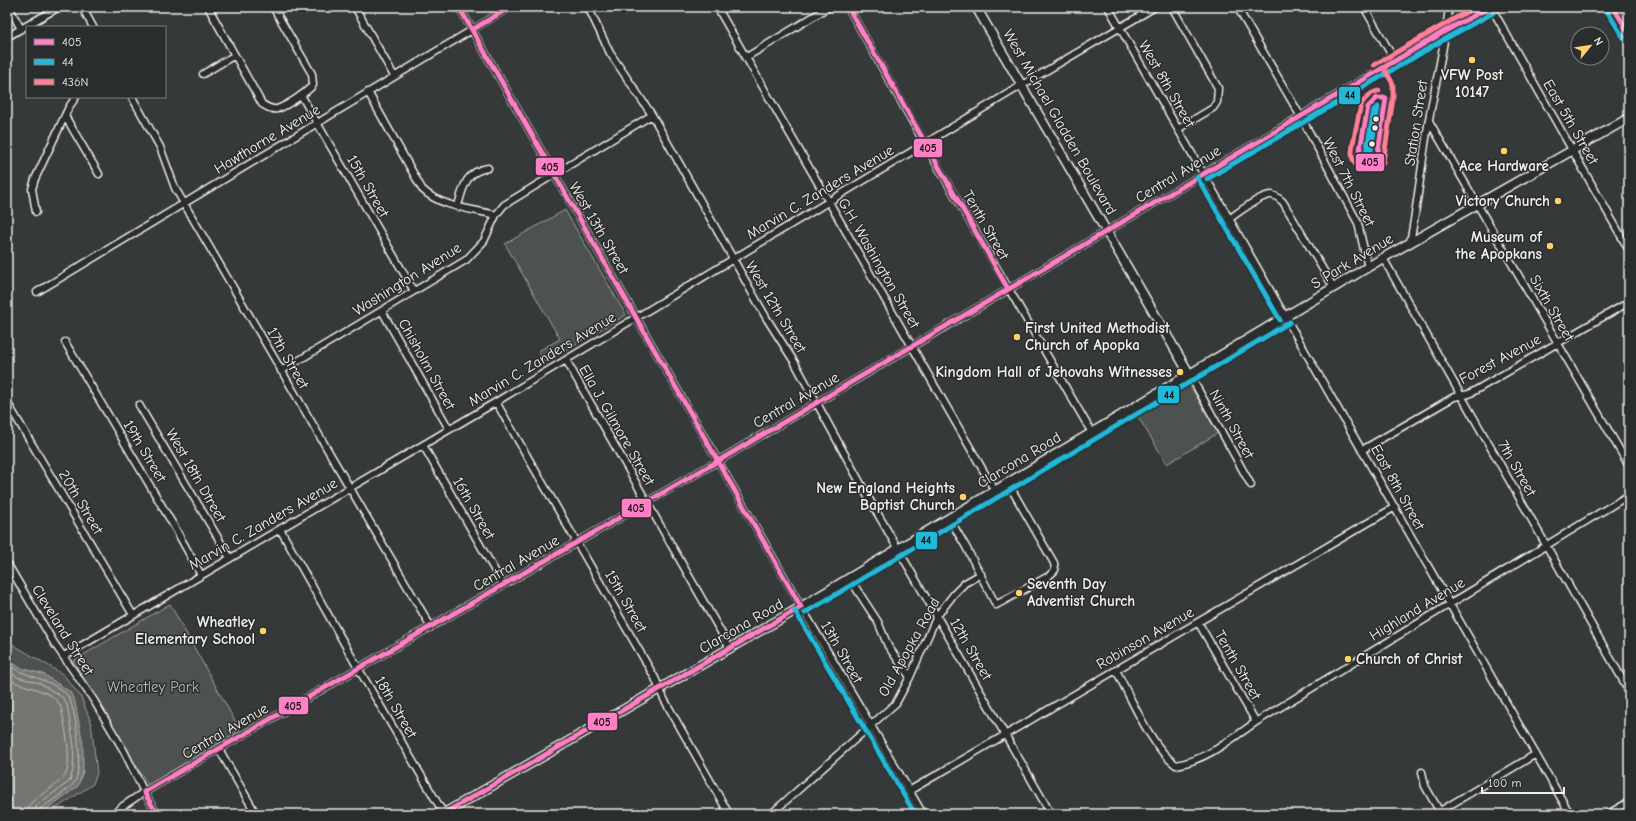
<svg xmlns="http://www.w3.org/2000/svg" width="1636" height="821" font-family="'Comic Neue',sans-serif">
	<rect width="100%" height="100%" fill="#363939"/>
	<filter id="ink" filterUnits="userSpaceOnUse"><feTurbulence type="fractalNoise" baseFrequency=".025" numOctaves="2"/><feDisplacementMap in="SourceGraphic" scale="8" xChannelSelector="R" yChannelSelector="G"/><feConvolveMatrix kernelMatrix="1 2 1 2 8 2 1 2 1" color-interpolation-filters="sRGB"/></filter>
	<g filter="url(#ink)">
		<path fill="#4e514f" stroke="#a1a19c" d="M565,210L626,315L544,362L538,351L560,339L505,244Z
			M1189,384L1218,433L1167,464L1137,415Z
			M170,604L240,730L148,785L73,661Z
			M7,641L64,675L81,697L91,722L97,773L93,784L48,814H40L78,786L70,692L43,674L20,668L7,659Z"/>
		<path fill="#757572" stroke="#a8a7a1" d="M7,659L20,668L43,674L70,692L75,702L83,745V771L78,786L40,814H7Z"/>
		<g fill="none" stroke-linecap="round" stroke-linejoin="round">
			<path stroke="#c1bfb9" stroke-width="1" d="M7,664C26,678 48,677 66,694C77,705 84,771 74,783C69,790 48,803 40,809L38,814
				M7,670L17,677L40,683L63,698L67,705L74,746L73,770L70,781L37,805L33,814
				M7,678C23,689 51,687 61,707C64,722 74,766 64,777C55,787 42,793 32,802L28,807L27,814"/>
			<defs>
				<path id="minor" d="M9,7L21,29
					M82,7L93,27
					M208,7L262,104C267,107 271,110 277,109C287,106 307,92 313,85L312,74L273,7
					M355,7L394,76
					M459,7L799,603L923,814
					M588,7L610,53L652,115L767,319L795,363L868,497L1051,814
					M717,7L995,491
					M848,7L925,144L1092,433
					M1108,7L1570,814
					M1172,7L1218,88L1217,102L1213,108L1178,129
					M1237,7L1301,117L1358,223L1368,268
					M1364,7L1395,61
					M1491,7L1629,250
					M7,37L59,7
					M745,58L829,7
					M203,74L235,55
					M368,92L422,189C440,207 472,209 496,215
					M301,95L414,291
					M132,97L160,147L175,188L431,627
					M65,116L99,174
					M1429,121L1629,466
					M458,206C463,187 466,171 488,168
					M36,212L32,189L35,179L69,107L76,97
					M1229,219C1238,213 1261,194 1272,195C1276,196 1280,199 1283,202L1334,288
					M1410,243C1418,202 1422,160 1429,119C1436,81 1445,44 1449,7
					M1383,258L1629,691
					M37,292L510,7
					M382,311L449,429
					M65,342L175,528L201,575
					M566,360L730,648
					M281,371L466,260L484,241L496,215L504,205L652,115
					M1190,375L1251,485
					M7,402L133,615
					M496,402L655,678L664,699L729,814
					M139,405L230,558
					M423,445L503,585
					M1362,450L1454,397L1469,394L1629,302
					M949,518L966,547L996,605L1049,576L1055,570L1054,563L1008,483
					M280,529L358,668L444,814
					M7,563L54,643L93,699L124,751L144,792L157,814
					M850,579L878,622L888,646L910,677
					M1198,622L1256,722
					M64,656L496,402L1022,85L1155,7
					M1116,670C1131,698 1151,747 1176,765C1207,760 1231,739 1256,722L1629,495
					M219,749L256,814
					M1422,772L1425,786L1441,814
					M909,791L1395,507
					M114,814L123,806L144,792L718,461L1447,30L1490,7
					M633,814L637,812
					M771,814L896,703L910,677L937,616L954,594L965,583L981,574
					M1435,814L1536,754
					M1608,814L1629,802"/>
				<path id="major" d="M976,7L1190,375
					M1613,7L1629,33
					M1623,7L1629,17
					M443,814L801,607L1383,258L1629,118"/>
			</defs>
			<use href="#minor" stroke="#f4f1e8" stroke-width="9"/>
			<use href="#major" stroke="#f4f1e8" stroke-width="11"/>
			<use href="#minor" stroke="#2a2d2e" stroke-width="6"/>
			<use href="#major" stroke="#2a2d2e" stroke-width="8"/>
			<defs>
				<path id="bus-1" d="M848,7L1008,289
					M1613,7L1629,33
					M472,30L510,7
					M1377,98H1386L1377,159L1367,164L1362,162L1359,154L1368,107Z
					M157,814L144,792L718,461L1447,30L1490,7
					M443,814L801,607L459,7"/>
				<path id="bus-2" d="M1607,11L1623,37
					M1378,107L1370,156L1367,157L1366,153L1374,110Z
					M1197,177L1280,320
					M1207,179L1450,36L1493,13
					M795,611L915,814
					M805,613L1290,322"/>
				<path id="bus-3" d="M1374,65L1475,7
					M1384,68L1393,84V98
					M1379,91C1373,91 1365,98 1362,103C1360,107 1351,150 1352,155C1354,173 1374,175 1383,162L1393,99"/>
			</defs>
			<use href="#bus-1" stroke="#2a2d2e" stroke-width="8"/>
			<use href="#bus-2" stroke="#2a2d2e" stroke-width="8"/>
			<use href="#bus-3" stroke="#2a2d2e" stroke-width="8"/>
			<use href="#bus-1" stroke="#ff80c5" stroke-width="5"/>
			<use href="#bus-2" stroke="#20b9da" stroke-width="5"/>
			<use href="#bus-3" stroke="#ff8098" stroke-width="5"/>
		</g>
	</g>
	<g fill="#ffd166" stroke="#2a2d2e" stroke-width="1.5">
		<circle cx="1472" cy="60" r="4"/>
		<circle cx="1504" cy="151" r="4"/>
		<circle cx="1558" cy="201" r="4"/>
		<circle cx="1550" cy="246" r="4"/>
		<circle cx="1017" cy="337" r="4"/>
		<circle cx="1180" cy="372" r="4"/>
		<circle cx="963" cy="497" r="4"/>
		<circle cx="1019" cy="593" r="4"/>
		<circle cx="263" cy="631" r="4"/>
		<circle cx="1348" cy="659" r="4"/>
	</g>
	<g fill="#f4f1e8" stroke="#2a2d2e" stroke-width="1.5">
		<circle cx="1376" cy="119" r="3.5"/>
		<circle cx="1375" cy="128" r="3.5"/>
		<circle cx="1372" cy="144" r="3.5"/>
	</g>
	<g text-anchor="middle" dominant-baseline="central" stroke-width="3" stroke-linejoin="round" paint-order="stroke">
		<g font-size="15" font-weight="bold" fill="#f4f1e8" stroke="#2a2d2e" text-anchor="end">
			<text x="1472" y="75" text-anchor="middle">VFW Post<tspan x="1472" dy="17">10147</tspan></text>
			<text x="1504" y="166" text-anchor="middle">Ace Hardware</text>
			<text x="1550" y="201">Victory Church</text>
			<text x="1542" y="237">Museum of<tspan x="1542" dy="17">the Apopkans</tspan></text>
			<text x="1025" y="328" text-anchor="start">First United Methodist<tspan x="1025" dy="17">Church of Apopka</tspan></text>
			<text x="1172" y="372">Kingdom Hall of Jehovahs Witnesses</text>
			<text x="955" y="488">New England Heights<tspan x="955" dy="17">Baptist Church</tspan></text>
			<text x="1027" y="584" text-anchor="start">Seventh Day<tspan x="1027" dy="17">Adventist Church</tspan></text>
			<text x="255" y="622">Wheatley<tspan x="255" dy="17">Elementary School</tspan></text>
			<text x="1356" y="659" text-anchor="start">Church of Christ</text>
		</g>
		<g font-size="15" fill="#f4f1e8" stroke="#2a2d2e">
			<text transform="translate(1167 84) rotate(60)">West 8th Street</text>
			<text transform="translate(1060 122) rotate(60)">West Michael Gladden Boulevard</text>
			<text transform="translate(1571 122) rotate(60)">East 5th Street</text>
			<text transform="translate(1416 123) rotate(-81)">Station Street</text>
			<text transform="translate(267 139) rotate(-31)">Hawthorne Avenue</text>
			<text transform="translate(1178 174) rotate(-31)">Central Avenue</text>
			<text transform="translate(1349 182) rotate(63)">West 7th Street</text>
			<text transform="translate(368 186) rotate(60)">15th Street</text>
			<text transform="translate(820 192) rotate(-31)">Marvin C. Zanders Avenue</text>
			<text transform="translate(986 225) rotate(60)">Tenth Street</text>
			<text transform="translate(599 228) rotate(60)">West 13th Street</text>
			<text transform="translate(1352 261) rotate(-31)">S Park Avenue</text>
			<text transform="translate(879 263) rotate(60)">G.H. Washington Street</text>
			<text transform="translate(407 279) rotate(-32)">Washington Avenue</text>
			<text transform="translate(776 307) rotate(59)">West 12th Street</text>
			<text transform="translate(1552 308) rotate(60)">Sixth Street</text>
			<text transform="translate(288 358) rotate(60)">17th Street</text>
			<text transform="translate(542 359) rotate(-31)">Marvin C. Zanders Avenue</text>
			<text transform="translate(1500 359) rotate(-28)">Forest Avenue</text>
			<text transform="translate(427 364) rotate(61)">Chisholm Street</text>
			<text transform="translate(796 400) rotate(-30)">Central Avenue</text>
			<text transform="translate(1232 424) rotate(61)">Ninth Street</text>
			<text transform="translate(617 425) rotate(60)">Ella J. Gilmore Street</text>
			<text transform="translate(145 451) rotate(59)">19th Street</text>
			<text transform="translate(1019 460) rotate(-31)">Clarcona Road</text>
			<text transform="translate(1517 468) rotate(60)">7th Street</text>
			<text transform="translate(196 475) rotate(60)">West 18th Dtreet</text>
			<text transform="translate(1398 487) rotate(61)">East 8th Street</text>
			<text transform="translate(81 502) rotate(59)">20th Street</text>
			<text transform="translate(474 508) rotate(60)">16th Street</text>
			<text transform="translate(263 524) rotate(-30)">Marvin C. Zanders Avenue</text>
			<text transform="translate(516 563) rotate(-30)">Central Avenue</text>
			<text transform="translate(626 601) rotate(60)">15th Street</text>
			<text transform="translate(1417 609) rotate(-31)">Highland Avenue</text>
			<text transform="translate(741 626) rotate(-30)">Clarcona Road</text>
			<text transform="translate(63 630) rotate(58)">Cleveland Street</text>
			<text transform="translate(1145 638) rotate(-30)">Robinson Avenue</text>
			<text transform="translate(909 647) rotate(-61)">Old Apopka Road</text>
			<text transform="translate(971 649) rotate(60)">12th Street</text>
			<text transform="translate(842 652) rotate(60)">13th Street</text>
			<text transform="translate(1238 665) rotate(60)">Tenth Street</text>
			<text transform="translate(396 707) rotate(60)">18th Street</text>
			<text transform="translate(225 731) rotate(-30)">Central Avenue</text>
		</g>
		<g font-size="15" fill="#bab9b2" stroke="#2a2d2e">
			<text x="153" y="687">Wheatley Park</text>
		</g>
	</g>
	<g stroke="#2a2d2e" stroke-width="1.5">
		<rect x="1338" y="86" width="23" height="19" rx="4" fill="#20b9da"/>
		<rect x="913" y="138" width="30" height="20" rx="4" fill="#ff80c5"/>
		<rect x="1355" y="153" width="30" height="19" rx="4" fill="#ff80c5"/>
		<rect x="535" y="157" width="30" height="19" rx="4" fill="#ff80c5"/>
		<rect x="1157" y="385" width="23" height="19" rx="4" fill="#20b9da"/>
		<rect x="621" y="498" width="31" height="20" rx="4" fill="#ff80c5"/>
		<rect x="915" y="531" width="23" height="19" rx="4" fill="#20b9da"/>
		<rect x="278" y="696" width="31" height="19" rx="4" fill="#ff80c5"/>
		<rect x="587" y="712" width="31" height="19" rx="4" fill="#ff80c5"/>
	</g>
	<g font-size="11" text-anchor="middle" font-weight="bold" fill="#111">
		<text x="1350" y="99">44</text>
		<text x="928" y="152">405</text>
		<text x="1370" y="166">405</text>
		<text x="550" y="171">405</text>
		<text x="1169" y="399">44</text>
		<text x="636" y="512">405</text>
		<text x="926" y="544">44</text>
		<text x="293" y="710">405</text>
		<text x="602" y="726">405</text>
	</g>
	<rect width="1636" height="821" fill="none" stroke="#2a2d2e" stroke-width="24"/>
	<rect x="12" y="12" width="1612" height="797" fill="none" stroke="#f4f1e8" stroke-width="1.5" filter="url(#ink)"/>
	<rect x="26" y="26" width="140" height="72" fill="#2a2d2e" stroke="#7b7b78"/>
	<rect x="34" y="39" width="20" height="6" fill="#ff80c5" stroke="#7b7b78"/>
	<text x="62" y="46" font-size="12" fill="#f4f1e8">405</text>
	<rect x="34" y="59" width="20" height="6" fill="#20b9da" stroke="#7b7b78"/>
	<text x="62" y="66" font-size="12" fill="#f4f1e8">44</text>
	<rect x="34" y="79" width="20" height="6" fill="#ff8098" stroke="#7b7b78"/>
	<text x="62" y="86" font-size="12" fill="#f4f1e8">436N</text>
	<g transform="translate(1590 46) rotate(60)"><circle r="19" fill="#2a2d2e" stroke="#7b7b78"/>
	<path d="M0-3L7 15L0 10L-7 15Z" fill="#ffd166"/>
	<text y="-6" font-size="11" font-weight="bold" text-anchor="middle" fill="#f4f1e8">N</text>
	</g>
	<path d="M1482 787v6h82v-6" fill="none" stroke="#f4f1e8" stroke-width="2"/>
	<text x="1488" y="787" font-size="12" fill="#f4f1e8" stroke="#2a2d2e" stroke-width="3" paint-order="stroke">100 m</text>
</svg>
